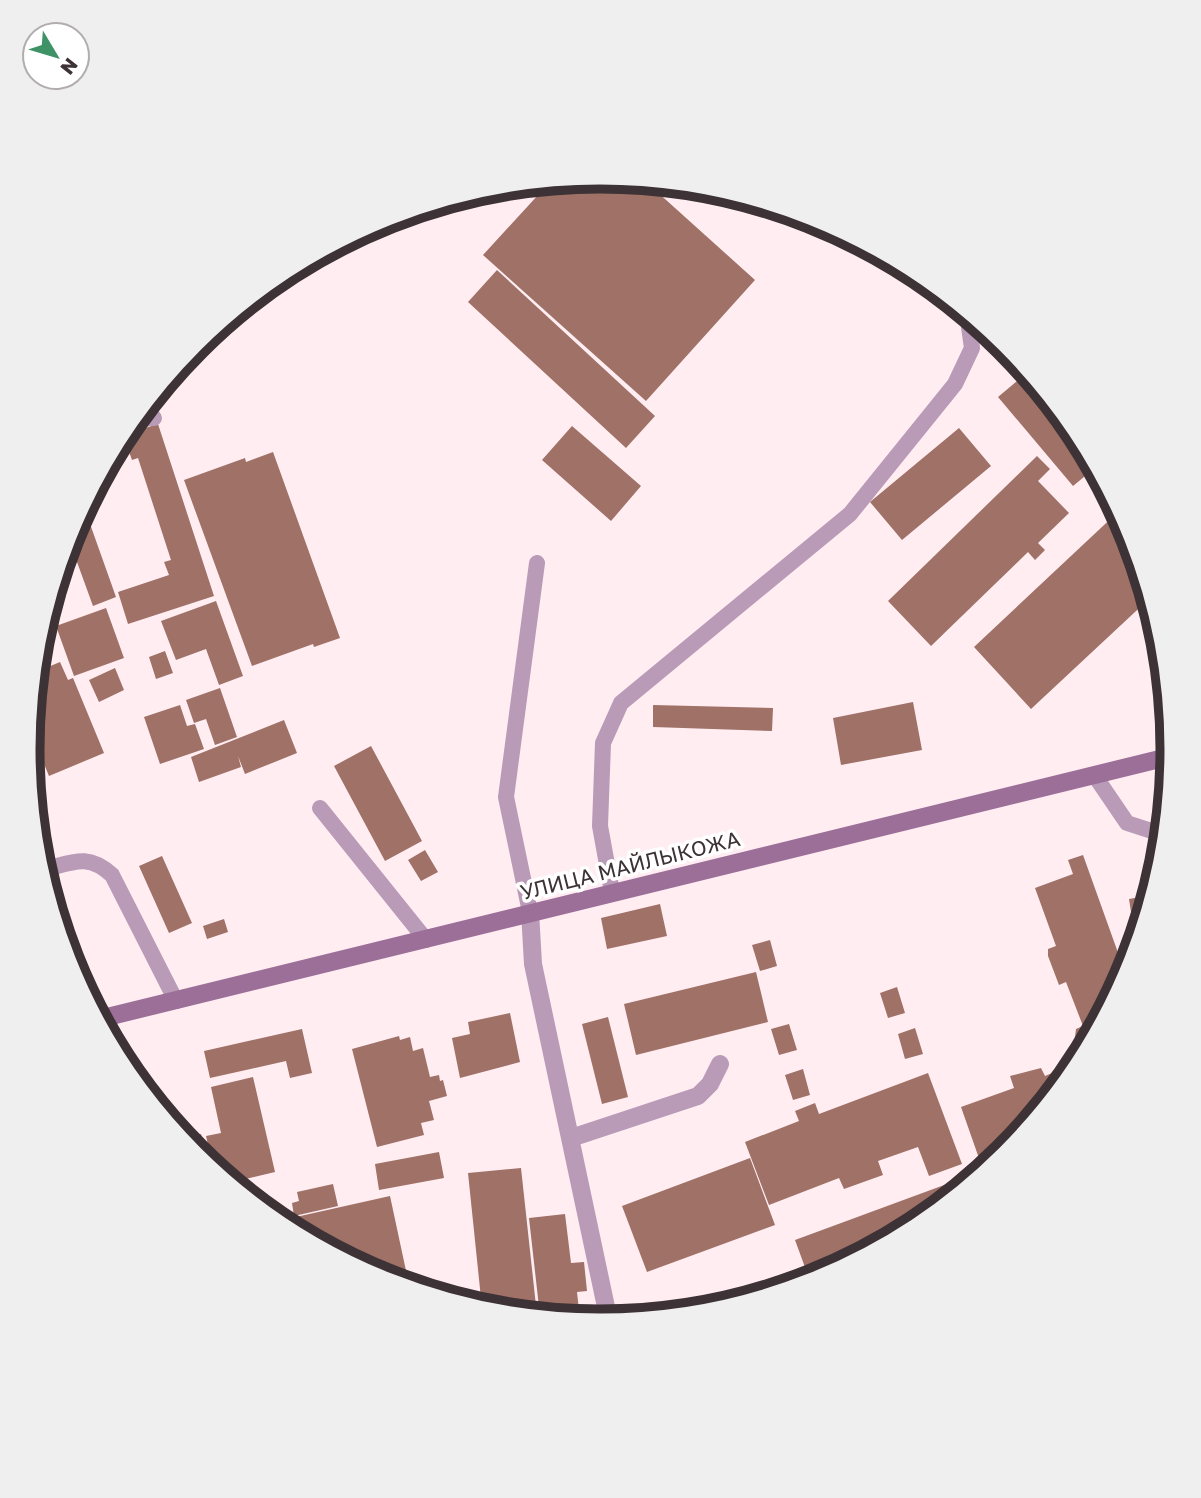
<svg xmlns="http://www.w3.org/2000/svg" width="1201" height="1498" font-family="'Golos Text',sans-serif">
	<rect width="100%" height="100%" fill="#ffedf2"/>
	<path fill="#9f7167" d="M601,177L645,181L755,280L646,401L483,255L550,182Z
		M497,270L655,416L626,448L468,302Z
		M1028,372L1077,431L1096,467L1073,486L998,397Z
		M158,424L214,596L128,624L118,592L169,575L164,562L171,560L138,458L132,460L123,435Z
		M572,426L641,486L611,521L542,460Z
		M959,428L991,466L902,540L870,502Z
		M273,452L340,638L314,647L313,644L252,666L184,480L245,458L246,462Z
		M1037,456L1050,469L1038,481L1069,513L1038,543L1045,550L1035,560L1028,552L931,646L888,601Z
		M84,507L116,597L93,606L69,540Z
		M1119,511L1130,530L1150,598L1031,709L974,647Z
		M216,601L243,676L219,685L206,649L176,660L161,621Z
		M106,608L124,658L74,676L56,626Z
		M165,651L173,673L156,679L149,657Z
		M60,662L68,680L73,678L104,753L49,776L30,730L36,672Z
		M115,668L124,690L99,702L89,680Z
		M220,688L237,737L215,745L206,719L194,723L186,700Z
		M913,702L922,750L841,765L833,718Z
		M180,705L187,726L195,724L204,749L160,764L144,717Z
		M653,705L773,708L772,731L653,727Z
		M284,720L297,753L245,774L238,756L241,767L199,782L191,757Z
		M371,746L422,841L385,861L334,766Z
		M425,850L438,872L421,881L408,860Z
		M1083,855L1126,975L1083,1055L1075,1037L1076,1029L1083,1026L1066,982L1059,985L1048,956V949L1056,946L1035,888L1073,874L1068,860Z
		M162,856L192,923L169,933L139,866Z
		M1152,895L1141,929L1134,931L1129,899Z
		M660,904L667,936L607,949L601,918Z
		M224,919L228,932L207,939L203,926Z
		M770,940L777,966L760,971L752,945Z
		M756,972L768,1022L636,1055L624,1004Z
		M897,987L905,1013L888,1018L880,993Z
		M510,1013L520,1062L460,1078L452,1038L470,1034L468,1022Z
		M608,1017L628,1097L602,1104L582,1024Z
		M789,1024L797,1050L779,1055L771,1029Z
		M915,1028L923,1054L905,1059L898,1034Z
		M302,1029L312,1073L290,1078L286,1061L210,1078L204,1051Z
		M399,1036L400,1040L410,1037L413,1051L423,1048L430,1077L439,1075L440,1081L443,1080L447,1096L429,1101L434,1120L421,1123L424,1135L377,1147L352,1049Z
		M1079,1062L1005,1154L981,1164L961,1107L1014,1088L1010,1076L1041,1068L1045,1076Z
		M803,1069L810,1095L793,1100L785,1075Z
		M928,1073L962,1164L929,1176L918,1147L878,1161L883,1175L844,1189L839,1178L769,1205L745,1142L799,1121L795,1111L815,1103L819,1114Z
		M253,1077L275,1172L237,1181L238,1189L214,1169L206,1136L221,1133L211,1087Z
		M201,1134L208,1164L183,1139Z
		M439,1152L444,1178L379,1190L375,1164Z
		M750,1158L775,1225L647,1272L622,1206Z
		M521,1168L537,1315L482,1308L468,1173Z
		M974,1174L976,1178L918,1225L810,1281L795,1240Z
		M333,1184L338,1206L294,1216L292,1203L299,1201L297,1192Z
		M390,1196L408,1280L396,1282L381,1278L278,1221Z
		M565,1214L571,1263L584,1262L587,1291L577,1292L580,1319L540,1316L529,1218Z"/>
	<g fill="none" stroke-linecap="round" stroke-linejoin="round">
		<path stroke="#b99ab7" stroke-width="16" d="M135,419L154,418
			M1095,776L1127,823L1164,835
			M320,808L426,940
			M42,870C72,863 87,852 112,875L176,1001
			M612,892L600,826L603,743L621,703L850,514L955,384L972,348L967,313
			M530,912L506,797L537,563"/>
		<path stroke="#b99ab7" stroke-width="18" d="M530,912L533,964L609,1321
			M571,1138L698,1096L710,1084L720,1064"/>
		<path stroke="#9c6f99" stroke-width="18" d="M99,1019L1172,756"/>
	</g>
	<g text-anchor="middle" dominant-baseline="central" stroke-width="7" stroke-linejoin="round" paint-order="stroke">
		<g font-size="21" fill="#3d3235" stroke="#fff">
			<text transform="translate(630 865) rotate(-14)">УЛИЦА МАЙЛЫКОЖА</text>
		</g>
	</g>
	<path d="M0 0H1201V1498H0ZM40 749a560 560 0 1 1 1120 0a560 560 0 1 1-1120 0Z" fill="#efefef" fill-rule="evenodd"/>
	<path fill="none" stroke="#3d3235" stroke-width="9" d="M40 749a560 560 0 1 1 1120 0a560 560 0 1 1-1120 0Z"/>
	<g transform="translate(56 56) rotate(128)"><circle r="33" fill="#ffffff" stroke="#b1adae" stroke-width="2"/>
	<path d="M0-5L12 26L0 18L-12 26Z" fill="#3d9366"/>
	<text y="-10" font-size="19" font-weight="bold" text-anchor="middle" fill="#3d3235">N</text>
	</g>
</svg>
